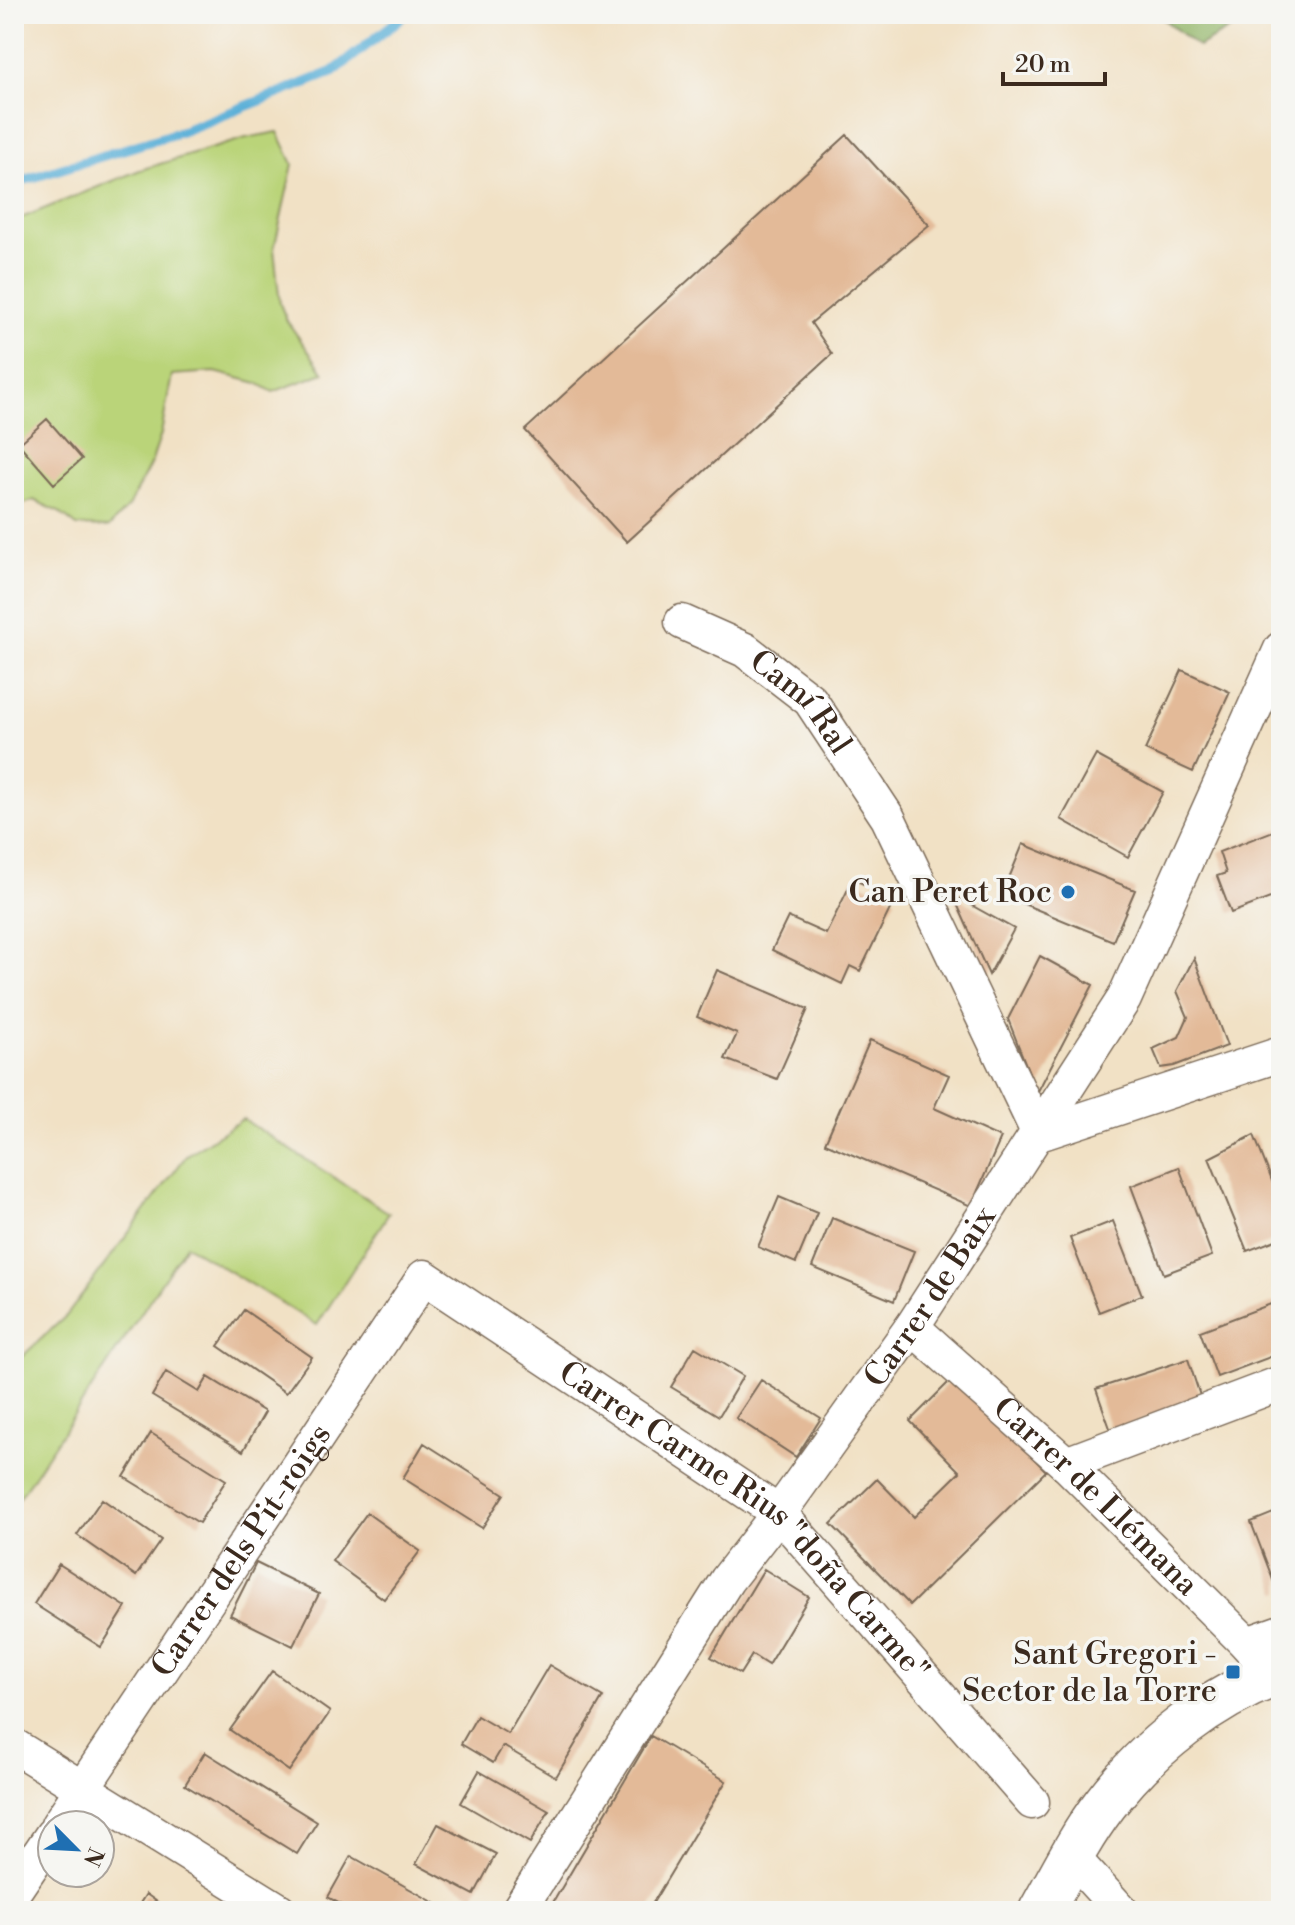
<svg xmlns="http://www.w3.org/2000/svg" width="1295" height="1925" font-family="'Libre Bodoni',serif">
	<rect width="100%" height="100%" fill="#f6f6f2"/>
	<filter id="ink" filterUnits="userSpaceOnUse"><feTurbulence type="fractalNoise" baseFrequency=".0125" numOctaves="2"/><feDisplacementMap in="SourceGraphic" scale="16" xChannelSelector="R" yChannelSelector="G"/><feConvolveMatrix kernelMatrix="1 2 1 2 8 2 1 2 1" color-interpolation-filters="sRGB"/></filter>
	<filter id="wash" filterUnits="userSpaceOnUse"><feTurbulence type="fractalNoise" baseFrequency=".006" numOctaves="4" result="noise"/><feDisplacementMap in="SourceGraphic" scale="32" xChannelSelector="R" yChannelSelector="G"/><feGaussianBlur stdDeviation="1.8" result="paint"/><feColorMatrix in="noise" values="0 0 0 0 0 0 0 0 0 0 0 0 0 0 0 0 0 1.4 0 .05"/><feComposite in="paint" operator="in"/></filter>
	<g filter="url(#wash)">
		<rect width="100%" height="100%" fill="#f1e1c5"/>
		<path fill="#bad479" stroke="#7a7f4c" stroke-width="2" d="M278,132L293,164L274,249L280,304L287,321L324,373L273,392L257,383L215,372L172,375L161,434L152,461L128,507L109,527L77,526L59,512L34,500L14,508V221L140,170L246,138Z
			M243,1119L389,1213L317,1325L186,1245L14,1506V1364L67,1315L187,1155Z"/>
		<path fill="#93b669" stroke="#677044" stroke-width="2" d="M1157,14H1256L1198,47Z"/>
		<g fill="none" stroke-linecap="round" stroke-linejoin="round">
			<path stroke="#5cb0d8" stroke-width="10" d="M14,181L28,179L180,132L333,72L406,14"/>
		</g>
		<g id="blocks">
			<path fill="#e3ba98" d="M847,135L929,225L811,323L832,354L627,542L525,430Z
				M47,419L82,459L54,484L19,444Z
				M1182,670L1230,692L1193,772L1145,750Z
				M1096,755L1163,792L1128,857L1061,819Z
				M1281,828V894L1231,913L1217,876L1226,873L1219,852Z
				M1023,844L1135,890L1113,941L1002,895Z
				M853,879L895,899L860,971L850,966L842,984L772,950L788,917L826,934Z
				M953,895L1014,929L989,975Z
				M1040,956L1093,985L1037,1093L1008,1019Z
				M1194,958L1227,1046L1174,1066L1161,1068L1153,1049L1179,1037L1188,1017L1177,991Z
				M717,970L808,1009L777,1079L725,1059L737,1034L697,1017Z
				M870,1040L949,1075L934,1108L1001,1138L971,1206L825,1143Z
				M1254,1135L1281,1204V1238L1247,1251L1209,1158Z
				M1179,1167L1212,1256L1164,1274L1131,1186Z
				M779,1197L817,1213L796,1263L758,1247Z
				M832,1218L914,1251L894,1301L812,1267Z
				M1113,1221L1142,1295L1099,1312L1070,1238Z
				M1276,1302L1281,1316V1353L1217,1377L1200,1331Z
				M244,1310L312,1357L286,1393L218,1346Z
				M695,1347L743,1376L719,1416L671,1387Z
				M1188,1359L1201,1399L1111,1431L1096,1389Z
				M166,1372L199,1392L208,1377L265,1412L243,1451L152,1396Z
				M954,1377L1046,1471L910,1605L831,1524L877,1479L914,1517L960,1472L910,1421Z
				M761,1380L821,1418L796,1457L736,1418Z
				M151,1433L226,1480L199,1523L124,1477Z
				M424,1443L504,1494L482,1528L403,1478Z
				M102,1499L161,1540L136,1576L77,1535Z
				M1281,1510V1592L1278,1593L1251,1522Z
				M367,1513L420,1551L384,1599L332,1561Z
				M256,1563L319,1594L293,1646L230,1615Z
				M59,1564L126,1607L101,1647L34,1604Z
				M764,1569L809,1597L768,1665L752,1655L740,1674L711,1657Z
				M549,1665L603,1697L556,1777L503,1746L493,1763L461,1744L477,1716L508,1734Z
				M272,1671L330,1712L289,1771L230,1730Z
				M651,1736L726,1781L648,1911H548Z
				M205,1752L317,1822L297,1854L185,1785Z
				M479,1771L549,1811L530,1843L461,1803Z
				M438,1824L496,1854L474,1895L416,1864Z
				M351,1856L449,1911H353L328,1897Z
				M146,1894L170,1911H135Z"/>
		</g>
	</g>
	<g filter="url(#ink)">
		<use href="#blocks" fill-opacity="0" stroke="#7b6a58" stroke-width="2"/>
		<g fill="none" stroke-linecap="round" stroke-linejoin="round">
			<defs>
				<g id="street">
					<path id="s1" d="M682,622L745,650L810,700L888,818L1039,1134L1281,1054"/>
					<path id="s2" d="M912,1327L1066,1464L1247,1644L1274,1675"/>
					<path d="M1066,1464L1281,1383"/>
					<path d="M1247,1644L1281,1632"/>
					<path d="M14,1746L280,1911"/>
					<path id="s3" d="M58,1825L424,1277L779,1513L1032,1802"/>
					<path d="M1071,1856L1121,1911"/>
					<path d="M14,1891L52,1835"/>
					<path id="s4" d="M518,1911L727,1580L779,1513L912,1327L1124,999L1281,649"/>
				</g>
				<path id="secondary" d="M1041,1911C1061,1875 1080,1837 1105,1804C1148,1747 1213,1696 1281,1672"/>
			</defs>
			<use href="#street" stroke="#7b6a58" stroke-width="37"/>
			<use href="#secondary" stroke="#7b6a58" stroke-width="47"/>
			<use href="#street" stroke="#fff" stroke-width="34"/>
			<use href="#secondary" stroke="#fff" stroke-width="44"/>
		</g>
	</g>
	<g fill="#1f6fb2" stroke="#f6f6f2" stroke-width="3">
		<circle cx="1068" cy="892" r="8"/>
		<rect x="1225" y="1664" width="16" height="16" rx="4"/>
	</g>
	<g text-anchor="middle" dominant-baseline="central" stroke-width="7" stroke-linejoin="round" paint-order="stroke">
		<g font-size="32" fill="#3b2a1e" stroke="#f6f6f2">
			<text stroke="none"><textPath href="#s1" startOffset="146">Camí Ral</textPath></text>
			<text stroke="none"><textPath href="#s4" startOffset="740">Carrer de Baix</textPath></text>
			<text stroke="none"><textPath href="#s2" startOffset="250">Carrer de Llémana</textPath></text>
			<text stroke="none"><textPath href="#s3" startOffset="1064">Carrer Carme Rius "doña Carme"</textPath></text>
			<text stroke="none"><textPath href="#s3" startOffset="330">Carrer dels Pit-roigs</textPath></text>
		</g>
		<g font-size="32" fill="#3b2a1e" stroke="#f6f6f2" text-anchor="end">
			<text x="1052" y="892">Can Peret Roc</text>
			<text x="1217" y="1654">Sant Gregori -<tspan x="1217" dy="37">Sector de la Torre</tspan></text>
		</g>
	</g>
	<rect width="1295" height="1925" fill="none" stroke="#f6f6f2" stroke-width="48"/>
	<g transform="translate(76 1849) rotate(114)"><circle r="38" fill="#f6f6f2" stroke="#aba49d" stroke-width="2"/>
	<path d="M0-6L14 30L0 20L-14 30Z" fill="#1f6fb2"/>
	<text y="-12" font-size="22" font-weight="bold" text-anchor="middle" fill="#3b2a1e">N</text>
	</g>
	<path d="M1003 72v12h102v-12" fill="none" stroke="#3b2a1e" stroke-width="4"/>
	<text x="1015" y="72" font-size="24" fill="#3b2a1e" stroke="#f6f6f2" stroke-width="6" paint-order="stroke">20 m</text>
</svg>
